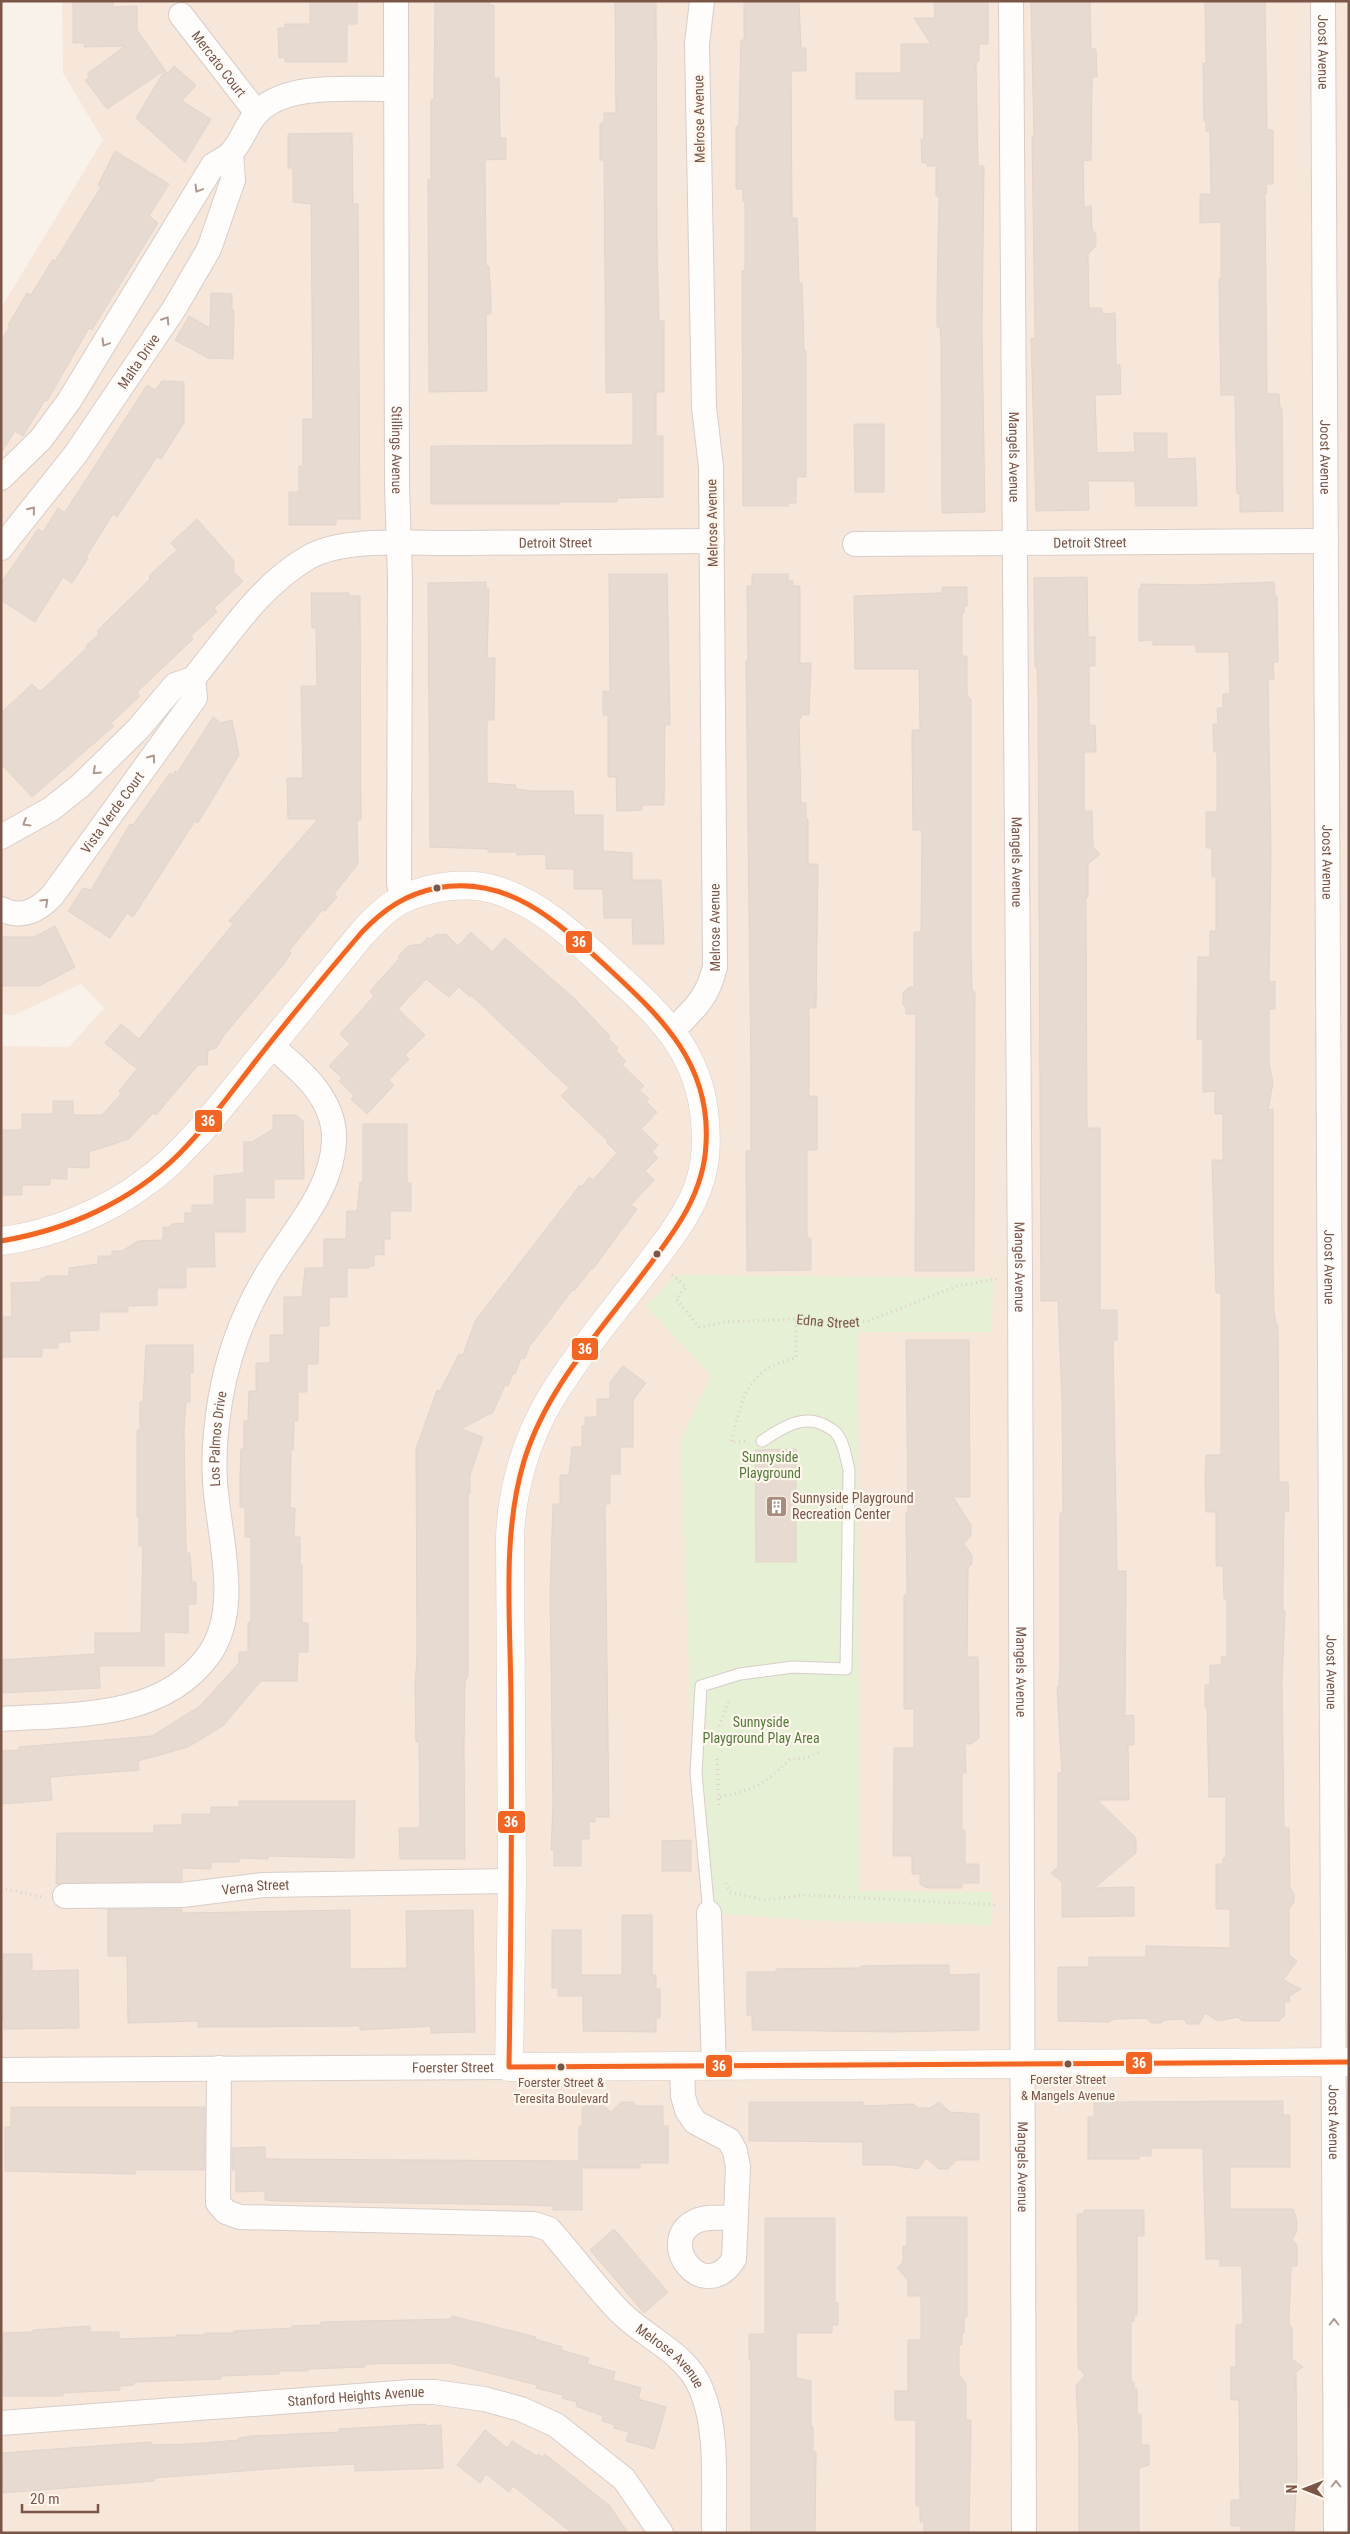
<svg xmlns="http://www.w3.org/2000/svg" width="1350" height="2534" font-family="'Roboto Condensed',sans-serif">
	<rect width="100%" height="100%" fill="#f9f2eb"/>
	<path fill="#f6e7da" d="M62,1H1349V2533H1V1046L69,1047L104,1008L81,984L14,1015L1,1014V308L103,140L63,73Z"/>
	<path fill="#e6f0d4" d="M676,1275L994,1278L991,1332H858L859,1891L992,1892V1925L824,1921L709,1913L692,1750L681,1451L682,1439L711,1375L646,1306Z"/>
	<path fill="#e6dad1" stroke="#e3d4cc" d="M73,1H113V7L137,6V30L165,70L107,109L85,80L90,77L87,74L125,46L84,47V43H73Z
		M310,1H357V24H347V62H285V57L279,58L278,28H285V24H310Z
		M435,1L490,2V5H494V78H499L500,138H506V159L485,160L486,266H489L491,299V314H486L487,391L429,392L428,179H431V100L434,99Z
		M615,1H656L657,247L659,321H664V392H656V436H663V497L617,498V502H560V504H431V446L633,445V392L606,393L604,160H600V123H604V113H616Z
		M744,1H799L801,48H806V71H791L792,218H797L799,283H802L804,351H806V477H796V503H788V506H743L742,271L745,270V201H743V189H736V126H739L741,40H744Z
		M934,1H988V44H979V61L976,64L978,166H984L982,330L985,512L942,513L941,340L940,327H937V298L939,196H936V166H927V163H922L921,139H924V99H856V73H901V44H931L914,18H935Z
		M1031,1H1090L1091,49H1096L1097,77H1092L1091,160L1083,161L1084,207L1091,206L1092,230L1096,234V246L1088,254L1089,308H1102V314L1115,313L1116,365H1120L1121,394L1095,395L1097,453L1135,452L1134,433H1167V459L1195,458L1197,506H1136L1135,481H1088L1089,510L1036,511L1031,338H1035L1032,137H1034Z
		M1205,1H1265L1267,130H1273V184H1266L1267,193H1265L1267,394H1279L1280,408H1282L1283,511L1240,512V494H1237L1235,395H1221L1219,279H1221V222L1200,223V194H1211L1210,131H1206V121H1204L1203,63H1206Z
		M174,66L196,85L182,101L211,119L185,162L136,118L165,70L168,73Z
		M352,133L353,204H358L360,519H336V525H289V492H299V466H303V419H313L311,204L293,202V168H288V134Z
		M115,151L169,184L149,216L158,223L92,330L89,328L47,401L45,400L23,436L15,431L1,453V341L10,326L8,325L27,293L31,295L53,259L55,261L101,187L98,185Z
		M211,293L232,294V310H234L233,359L208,358L175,340L189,316L210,328Z
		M162,381L184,382V423L161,459L157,457L117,517L113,514L86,557L88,558L72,583L63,577L35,622L1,600V583L38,529L43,532L58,508L64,512L67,509L147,385L155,390Z
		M854,424H884V492H855Z
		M197,519L234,561V572L243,581L214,608L217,612L191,636L193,639L137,692L140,696L111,723L114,726L32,797L1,764V713L32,684L38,690H42L87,648L86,646L99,634L97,631L150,579L149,576L177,550L171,543Z
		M609,574H667L670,725H665L664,805H642V810L617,811L616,777H608V715H603V691H610Z
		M752,574H788V581H793V586H800V663H811L809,715H801V718H799L801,803H806V818L808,819V864H818L816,1008H809V1096H817V1150H807V1238H811V1270L747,1271L746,1151H751V1075L746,661H748L747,586H752Z
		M1087,577L1088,637H1095V666H1089V725H1095L1096,752H1084V811H1092L1093,847L1100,854L1088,864V897H1086L1087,1128H1100V1310H1117V1340H1113L1117,1571H1126L1125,1716L1134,1715V1745H1128L1129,1800H1097L1136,1838V1853L1094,1888L1134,1887V1916L1062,1917V1882L1051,1873L1058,1867V1773H1062L1057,1687H1059L1060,1667V1513H1063L1062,1399L1058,1301H1041L1038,695L1037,667H1035L1034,578Z
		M486,582V589H489L487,658H495L494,720H487V783L516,785V789L533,791H573L574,815H603V851L632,853V880H661L664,944H633L632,918H604L603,889H574V869H546V854L517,855V852H488V849L430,847L428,583Z
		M1274,582L1275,596H1277L1278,662H1273L1274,679H1268L1271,853L1269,982L1275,981V1009H1269V1063L1273,1083L1268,1110L1273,1109V1256L1274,1311L1276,1325H1278L1279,1482H1288L1289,1511L1284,1512L1283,1583V1610L1285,1611L1282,1680L1284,1828H1289L1290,1888L1294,1894V1902L1289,1909V1955L1297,1961L1283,1980L1301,1989L1289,1996L1290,2002H1284L1285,2015L1279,2021H1242L1238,2017L1218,2021L1205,2013L1199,2024H1187L1184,2019L1165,2020L1161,2023H1151L1146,2018L1114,2019L1109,2022L1058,2021V1967H1089V1957H1146V1946L1230,1948V1909H1216V1864H1223V1858H1226V1797H1209L1207,1707H1205V1685H1210V1665H1222L1221,1657H1227V1599H1224L1223,1566H1216V1512H1206L1205,1483L1206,1455H1221V1293H1216L1212,1160H1223V1114H1215V1091L1203,1092V1039H1197L1198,957H1210V931H1216V877H1212V848H1206V812H1217V752H1214L1213,724H1218L1217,708H1223V694H1230L1229,652H1196V645H1153V640L1139,641V589H1141V584L1193,585Z
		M942,587H967V606H964V613H962V656H967V695L971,699V955L972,990L975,992L974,1271H915L916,1014H906V1008L903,1005V993L909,987H914V932H921L922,830H913L912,743V730H920L919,669H855L854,596L942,593Z
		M311,593H349V596H360L361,820H357L358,864L334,894L337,897L325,911L323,910L319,914L289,951L291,953L283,965L225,1034L216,1048L208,1050L207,1065H198L156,1115L153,1113L129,1139L89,1152V1168L67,1167V1179L50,1178V1185H22V1195H1V1130H22V1114H53V1101H73V1115H102L121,1094L119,1091L137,1069L105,1043L121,1024L139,1039L233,924L229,921L318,819H288L287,778H303L301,686H317L316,628H312Z
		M213,717L221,723L232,720L239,755L198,823L195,821L133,917L127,913L110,938L68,911L83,888L91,890L130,824L133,825L170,773L173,775L175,771L177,773Z
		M55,926L75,967L39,986H1V937H34Z
		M471,932L492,952L505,938L575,999L610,1036L608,1038L618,1048L616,1051L626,1061L622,1065L644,1086L639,1090L649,1099L646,1102L657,1112L641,1129L658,1145L652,1152L658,1158L645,1171L654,1180L631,1205L637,1209L593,1269L592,1268L574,1291L573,1289L546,1325L529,1347L525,1358H521L515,1374L513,1373L508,1386L505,1385L493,1412L461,1429L483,1437L470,1475V1494H468V1677L465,1681L464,1746L465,1859H400L399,1828H420L419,1742H416L415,1685L417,1656L416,1449L437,1390L440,1391L459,1354L463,1355L475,1321L580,1185L582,1187L589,1177L593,1180L617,1153L607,1143L608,1141L561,1096L569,1088L471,995L470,997L459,987L449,997L426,979L398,1009L425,1035L405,1055L409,1059L389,1080L394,1085L367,1114L351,1099L354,1096L339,1081L342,1078L329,1066L350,1044L340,1034L374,996L370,991L400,958L398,956L408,946L422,944L428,937L430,939L435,935L446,934L458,946Z
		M273,1115H296L303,1121L304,1179H274V1198H245V1232H214L215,1267H186V1288H157V1305L128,1306V1312H99V1330L69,1331L70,1342H58V1348H42V1357H1V1317H12L11,1283L41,1282V1278H46V1276H69V1268L98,1264V1256H112V1251H122L138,1241L163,1240V1227H169L172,1224L185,1223V1213H192V1205H214V1176L244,1173V1142H252L273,1129Z
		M363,1124H407V1183H411V1211H390V1239H384V1255L374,1254V1266H369V1268H347V1297H329V1326H319L318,1364H307V1392H298V1421H294L293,1450H291L290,1508H295L294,1537H300V1565H302V1623H308V1652H298L297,1681H261L223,1726L188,1747L138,1761L139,1770L50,1777L52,1800L1,1804V1751L19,1750V1747L152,1736L200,1706L239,1663V1652H248V1622H251V1537H245V1507H240V1478L241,1449H244V1421H248L249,1391H256V1363H270V1335H284V1297H302L305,1268H324V1239H346L347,1211H357L360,1182H363Z
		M906,1340H969L970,1497H953L971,1525V1535L964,1544L972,1555V1564L968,1568L967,1657H978L979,1738L971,1744H965L966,1773H962V1830H965V1864H979V1883H962V1888H927L920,1884V1874H912V1856H893L894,1748H914V1709H904V1595H907L906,1513H908Z
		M146,1345H193V1373H190V1402H186L184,1430L186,1546L187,1553H190L192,1582H196V1604H188V1633L164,1632V1666H99L100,1688L1,1693V1660L95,1654V1633H141L143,1546H139V1517H137V1430H140V1402H143Z
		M623,1366L646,1383L633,1400V1447H620V1474H610V1504H605L609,1817H595V1822H589V1839H581V1866H554V1850H551L553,1805L550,1592L553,1504H560V1475H569L572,1447H582V1426H585V1417H597V1399H610V1382Z
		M796,1449V1562H756L755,1450Z
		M239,1801H355L354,1858L268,1856V1859L239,1858V1862H211V1869L182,1868V1881L56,1884L57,1833H154V1825H182V1814H211V1807H239Z
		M691,1840V1871H662V1841Z
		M108,1909H182V1913L350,1910V1969L407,1968L406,1911L473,1910L475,2032L431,2033V2026L360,2030V2026L198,2027V2021L128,2023L127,1956H108Z
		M622,1915H652V1975H656V1989H660V2018H656V2032L583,2031V1996H558V1988H552V1930H581V1975H622Z
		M3,1954H32V1971L78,1970L79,2028L4,2029V2018H1Z
		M921,1965H949V1975L979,1974V2030L892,2032L752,2030V2015H747V1972H776V1969L861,1968V1966Z
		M1116,2099V2102L1283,2101V2115H1290V2167H1230V2209H1293L1296,2217L1297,2231L1292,2240L1297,2245V2266H1291L1289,2324L1292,2328V2359L1303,2367L1296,2372L1297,2473L1294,2533H1241V2526H1231V2500H1240L1239,2400H1231V2367H1236V2325L1243,2324L1242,2266H1220V2259H1206L1203,2148H1151V2156H1139V2159H1088V2117H1094V2100Z
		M589,2102H600L611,2112L621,2102H633L636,2106H663V2126H668V2163H640V2168H582V2210H553V2206L526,2205L276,2201L265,2200V2191L236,2192V2170H232V2148L265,2147V2159L579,2161V2126H582V2108Z
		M749,2102H863V2106L914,2104L918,2108H930L939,2102L950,2112L979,2114V2160H956L948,2169H939L926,2158L918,2169L893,2165H863V2142L749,2141Z
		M11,2107H205L204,2170H135V2174L5,2171V2127H11Z
		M1084,2210H1144V2236H1137V2315H1134V2321H1131V2382H1134V2389H1137V2414H1141V2442L1142,2445H1149V2465L1139,2468V2533H1079V2440L1076,2386L1085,2375L1078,2368L1077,2214H1084Z
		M907,2217H967V2317H964V2333H962V2344L959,2346V2375L966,2383V2420H971L969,2533H924V2522H920V2506H916V2420H895V2391H908V2340H921V2296H908V2280L897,2268L903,2262V2246H907Z
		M765,2218H835V2303H838V2325H832V2333H796V2378L811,2381V2426H813V2452H816L815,2532L751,2533V2359H749V2334H765Z
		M614,2229L668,2292L644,2313L590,2250Z
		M452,2316L536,2337L535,2339L562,2347L561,2350L589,2358L587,2364L615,2372L613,2380L641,2388L638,2399L666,2407L654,2449L626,2441L629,2432L614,2428L615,2425L602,2421L603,2416L576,2406L577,2402L562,2398L563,2395L536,2388L537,2385L449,2363L365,2364V2367L308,2369V2371H279V2374L221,2376V2379L134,2382V2385L120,2386V2390L63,2393V2396H1L3,2333L33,2332V2330L90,2326V2332H119V2339L176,2337V2335H205V2333H234V2331L292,2328V2326L321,2325V2322L451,2319Z
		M426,2424V2426L441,2425L443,2468L355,2471V2464L295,2467L154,2478V2481L3,2493L1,2453L151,2442V2445L190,2444L239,2440V2438L252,2436L339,2432V2429Z
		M485,2430L507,2448L512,2441L537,2456L539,2454L542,2457L545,2454L610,2506L628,2533H572L513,2486L509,2492L486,2474L480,2483L457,2465Z"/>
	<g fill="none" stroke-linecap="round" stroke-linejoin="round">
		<defs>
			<path id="service" d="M709,1913L696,1773L701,1686L740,1674L793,1667L846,1669L849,1470C846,1458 844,1442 836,1433C834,1430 829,1428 826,1426C803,1413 782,1428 762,1441"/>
			<g id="minor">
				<path id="s2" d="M396,1L397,486L400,579L399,883L402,899"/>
				<path id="s3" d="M1011,1L1020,1275L1024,2533"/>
				<path id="s4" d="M1323,1L1336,2533"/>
				<path id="s5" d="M181,15L257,113"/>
				<path d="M1,478L41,439L69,401L213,165C218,162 224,159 229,155C241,145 246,124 257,113C287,81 354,90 395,89"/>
				<path id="s6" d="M855,544L1326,541"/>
				<path id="s7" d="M1,548L75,455L174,309L209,249L233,180L231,154"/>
				<path id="s8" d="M1,837L51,809L80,786L138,729L175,685L193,679C228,636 260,585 309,557C346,536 420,544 463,543C546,543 629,542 712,541"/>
				<path id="s9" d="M1,909C22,919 37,911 52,896L195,698L193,679"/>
				<path id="s10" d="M672,1031C695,1008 707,999 715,967L711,467L704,407L697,44L702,1"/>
				<path id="s11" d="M1,1719C72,1714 161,1720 208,1656C243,1609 218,1535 215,1481C213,1455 216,1427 220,1401C227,1359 243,1315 264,1279C289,1235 332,1193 334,1141C336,1098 299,1069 269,1044"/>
				<path id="s12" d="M65,1896L182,1895L263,1885L512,1881"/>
				<path d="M709,1913L714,2066"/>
				<path d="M682,2066L683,2096L687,2110L695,2122L729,2140L735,2151L738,2167L734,2259C704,2307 654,2241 696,2221C707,2216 723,2218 735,2218"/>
				<path id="s13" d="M219,2068L218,2203L226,2212L240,2217L534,2224L549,2229C573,2256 594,2285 619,2311C645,2338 686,2352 701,2389C719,2430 713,2488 714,2533"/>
				<path id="s14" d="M1,2070L509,2067"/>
				<path id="s15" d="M1,2423L411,2392H434L484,2399L521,2409L556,2425L624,2479L661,2533"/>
			</g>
			<path id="tertiary" d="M1,1241C51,1235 107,1212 147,1181C168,1166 185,1147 203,1128L360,936C372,922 386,907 403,899C430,886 468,881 496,890C550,907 588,951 630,988C668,1023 697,1058 704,1111C706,1129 707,1147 704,1164C698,1204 671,1236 647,1268C615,1310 579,1352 551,1398C526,1439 511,1492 510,1539L512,1881L509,2067L1349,2062"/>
		</defs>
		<use href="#service" stroke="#d8cdc8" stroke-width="13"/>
		<use href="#minor" stroke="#d8cdc8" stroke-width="26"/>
		<use href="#tertiary" stroke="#d8cdc8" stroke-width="29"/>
		<g stroke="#dcd1cc" stroke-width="3" stroke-dasharray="1 4" stroke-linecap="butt">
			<path id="s1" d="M672,1275L686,1287L676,1299L699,1327L725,1322L796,1319L840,1323L868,1321L957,1286L997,1279"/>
			<path d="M745,1441L731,1442C743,1397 746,1369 796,1358V1319"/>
			<path d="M719,1726L729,1701"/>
			<path d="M717,1759L719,1806"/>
			<path d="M720,1797C755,1789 764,1785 790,1759L806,1758L822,1751"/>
			<path d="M726,1883L730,1892L764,1900L806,1895L998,1905"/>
			<path d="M1,1888L42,1897"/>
		</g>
		<use href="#service" stroke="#fefdfc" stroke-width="11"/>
		<use href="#minor" stroke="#fefdfc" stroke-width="24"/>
		<use href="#tertiary" stroke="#fefdfc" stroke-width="28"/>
		<defs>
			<path id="bus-1" d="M1,1241C67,1230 131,1202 179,1154C208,1125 233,1090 258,1058C292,1015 327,973 362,932C384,909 406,894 437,888C510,874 561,925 610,970C663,1019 711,1065 706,1144C704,1196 672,1235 642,1275C598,1334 546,1389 524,1461C501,1537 511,1625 511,1704C512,1825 511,1946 509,2067
				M509,2067L1349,2062"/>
		</defs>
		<use href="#bus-1" stroke="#fff7ed" stroke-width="9"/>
		<use href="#bus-1" stroke="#f26522" stroke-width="5"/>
	</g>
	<defs><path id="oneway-chevron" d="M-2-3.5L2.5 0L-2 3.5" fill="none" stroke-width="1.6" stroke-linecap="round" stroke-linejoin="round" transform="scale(1.25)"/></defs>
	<g stroke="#af998f">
		<use href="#oneway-chevron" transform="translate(198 189) rotate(121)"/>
		<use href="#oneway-chevron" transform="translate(166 320) rotate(-57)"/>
		<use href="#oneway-chevron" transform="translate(105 343) rotate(121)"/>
		<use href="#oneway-chevron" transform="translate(32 510) rotate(-51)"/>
		<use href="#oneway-chevron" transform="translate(152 758) rotate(-54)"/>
		<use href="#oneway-chevron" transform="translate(96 771) rotate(137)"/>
		<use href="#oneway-chevron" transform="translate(26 823) rotate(149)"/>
		<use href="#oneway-chevron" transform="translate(45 902) rotate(-43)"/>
		<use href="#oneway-chevron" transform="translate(1334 2322) rotate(-90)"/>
		<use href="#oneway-chevron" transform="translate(1336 2484) rotate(-90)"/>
	</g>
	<defs>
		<symbol id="building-square" viewBox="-11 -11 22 22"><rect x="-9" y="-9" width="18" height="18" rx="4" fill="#a78d80" stroke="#fff7ed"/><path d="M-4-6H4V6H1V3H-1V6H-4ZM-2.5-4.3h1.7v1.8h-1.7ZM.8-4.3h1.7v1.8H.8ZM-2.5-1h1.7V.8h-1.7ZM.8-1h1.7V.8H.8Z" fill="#fff"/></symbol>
	</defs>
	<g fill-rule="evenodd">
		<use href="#building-square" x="764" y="1494" width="25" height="25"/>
	</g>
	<g fill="#7b5647" stroke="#fff7ed" stroke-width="2">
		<circle cx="437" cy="888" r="4.5"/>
		<circle cx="657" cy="1254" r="4.5"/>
		<circle cx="1068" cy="2064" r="4.5"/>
		<circle cx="561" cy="2067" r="4.5"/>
	</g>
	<g text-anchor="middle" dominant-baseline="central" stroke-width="4.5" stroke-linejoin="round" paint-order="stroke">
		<g font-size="13" fill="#7b5647" stroke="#fff7ed">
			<text x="1068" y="2079">Foerster Street<tspan x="1068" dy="16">&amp; Mangels Avenue</tspan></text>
			<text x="561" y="2082">Foerster Street &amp;<tspan x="561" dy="16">Teresita Boulevard</tspan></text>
		</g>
		<g font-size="14" fill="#7b5647" stroke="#fff7ed">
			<text stroke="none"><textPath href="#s4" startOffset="51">Joost Avenue</textPath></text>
			<text stroke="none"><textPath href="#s5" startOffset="62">Mercato Court</textPath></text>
			<text transform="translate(699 119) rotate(-91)">Melrose Avenue</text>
			<text stroke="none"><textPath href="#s7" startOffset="232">Malta Drive</textPath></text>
			<text stroke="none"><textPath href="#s2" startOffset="449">Stillings Avenue</textPath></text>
			<text stroke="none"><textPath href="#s3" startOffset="456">Mangels Avenue</textPath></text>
			<text stroke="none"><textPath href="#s4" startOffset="456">Joost Avenue</textPath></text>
			<text transform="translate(712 523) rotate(-91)">Melrose Avenue</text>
			<text stroke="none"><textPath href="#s6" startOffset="235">Detroit Street</textPath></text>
			<text stroke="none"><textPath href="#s8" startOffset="670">Detroit Street</textPath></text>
			<text stroke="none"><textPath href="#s9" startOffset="160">Vista Verde Court</textPath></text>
			<text stroke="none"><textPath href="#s3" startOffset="861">Mangels Avenue</textPath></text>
			<text stroke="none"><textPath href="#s4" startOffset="861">Joost Avenue</textPath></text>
			<text stroke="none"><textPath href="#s10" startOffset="118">Melrose Avenue</textPath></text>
			<text stroke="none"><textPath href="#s3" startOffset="1266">Mangels Avenue</textPath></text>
			<text stroke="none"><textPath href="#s4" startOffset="1266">Joost Avenue</textPath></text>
			<text stroke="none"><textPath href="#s1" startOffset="200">Edna Street</textPath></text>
			<text stroke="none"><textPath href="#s11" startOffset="446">Los Palmos Drive</textPath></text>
			<text stroke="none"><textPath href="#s3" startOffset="1671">Mangels Avenue</textPath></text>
			<text stroke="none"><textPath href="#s4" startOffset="1671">Joost Avenue</textPath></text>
			<text stroke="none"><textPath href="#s12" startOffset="191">Verna Street</textPath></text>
			<text stroke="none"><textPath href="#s14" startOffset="452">Foerster Street</textPath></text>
			<text stroke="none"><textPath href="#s4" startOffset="2121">Joost Avenue</textPath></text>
			<text stroke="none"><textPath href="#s3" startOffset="2166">Mangels Avenue</textPath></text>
			<text stroke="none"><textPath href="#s13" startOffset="648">Melrose Avenue</textPath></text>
			<text stroke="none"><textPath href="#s15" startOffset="356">Stanford Heights Avenue</textPath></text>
		</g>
		<g font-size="14" fill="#527b3b" stroke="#fff7ed">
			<text x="770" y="1457">Sunnyside<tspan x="770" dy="16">Playground</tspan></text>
			<text x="761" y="1722">Sunnyside<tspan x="761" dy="16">Playground Play Area</tspan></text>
		</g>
		<g font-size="14" fill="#7b5647" stroke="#fff7ed" text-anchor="start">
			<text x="792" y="1498">Sunnyside Playground<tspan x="792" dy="16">Recreation Center</tspan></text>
		</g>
	</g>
	<g stroke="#fff7ed" stroke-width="2">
		<rect x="565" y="930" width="28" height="24" rx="5" fill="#f26522"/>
		<rect x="194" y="1109" width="29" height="24" rx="5" fill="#f26522"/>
		<rect x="571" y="1337" width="28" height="24" rx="5" fill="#f26522"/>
		<rect x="497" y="1810" width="29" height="24" rx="5" fill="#f26522"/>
		<rect x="1125" y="2051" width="28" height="24" rx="5" fill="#f26522"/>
		<rect x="705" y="2054" width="28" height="24" rx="5" fill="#f26522"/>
	</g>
	<g font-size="14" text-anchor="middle" font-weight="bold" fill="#fff">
		<text x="579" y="947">36</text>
		<text x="208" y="1126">36</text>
		<text x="585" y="1354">36</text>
		<text x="511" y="1827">36</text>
		<text x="1139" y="2068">36</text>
		<text x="719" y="2071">36</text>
	</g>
	<rect width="1350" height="2534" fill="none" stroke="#7b5647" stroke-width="5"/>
	<g transform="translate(1305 2489) rotate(270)" stroke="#fff7ed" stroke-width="4" paint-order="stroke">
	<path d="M0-4L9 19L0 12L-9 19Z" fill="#7b5647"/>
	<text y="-8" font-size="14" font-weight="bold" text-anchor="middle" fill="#7b5647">N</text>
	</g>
	<path d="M22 2504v8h76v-8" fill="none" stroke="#7b5647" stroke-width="2.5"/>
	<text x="30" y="2504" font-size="15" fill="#7b5647" stroke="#fff7ed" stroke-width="4" paint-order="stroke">20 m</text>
</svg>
